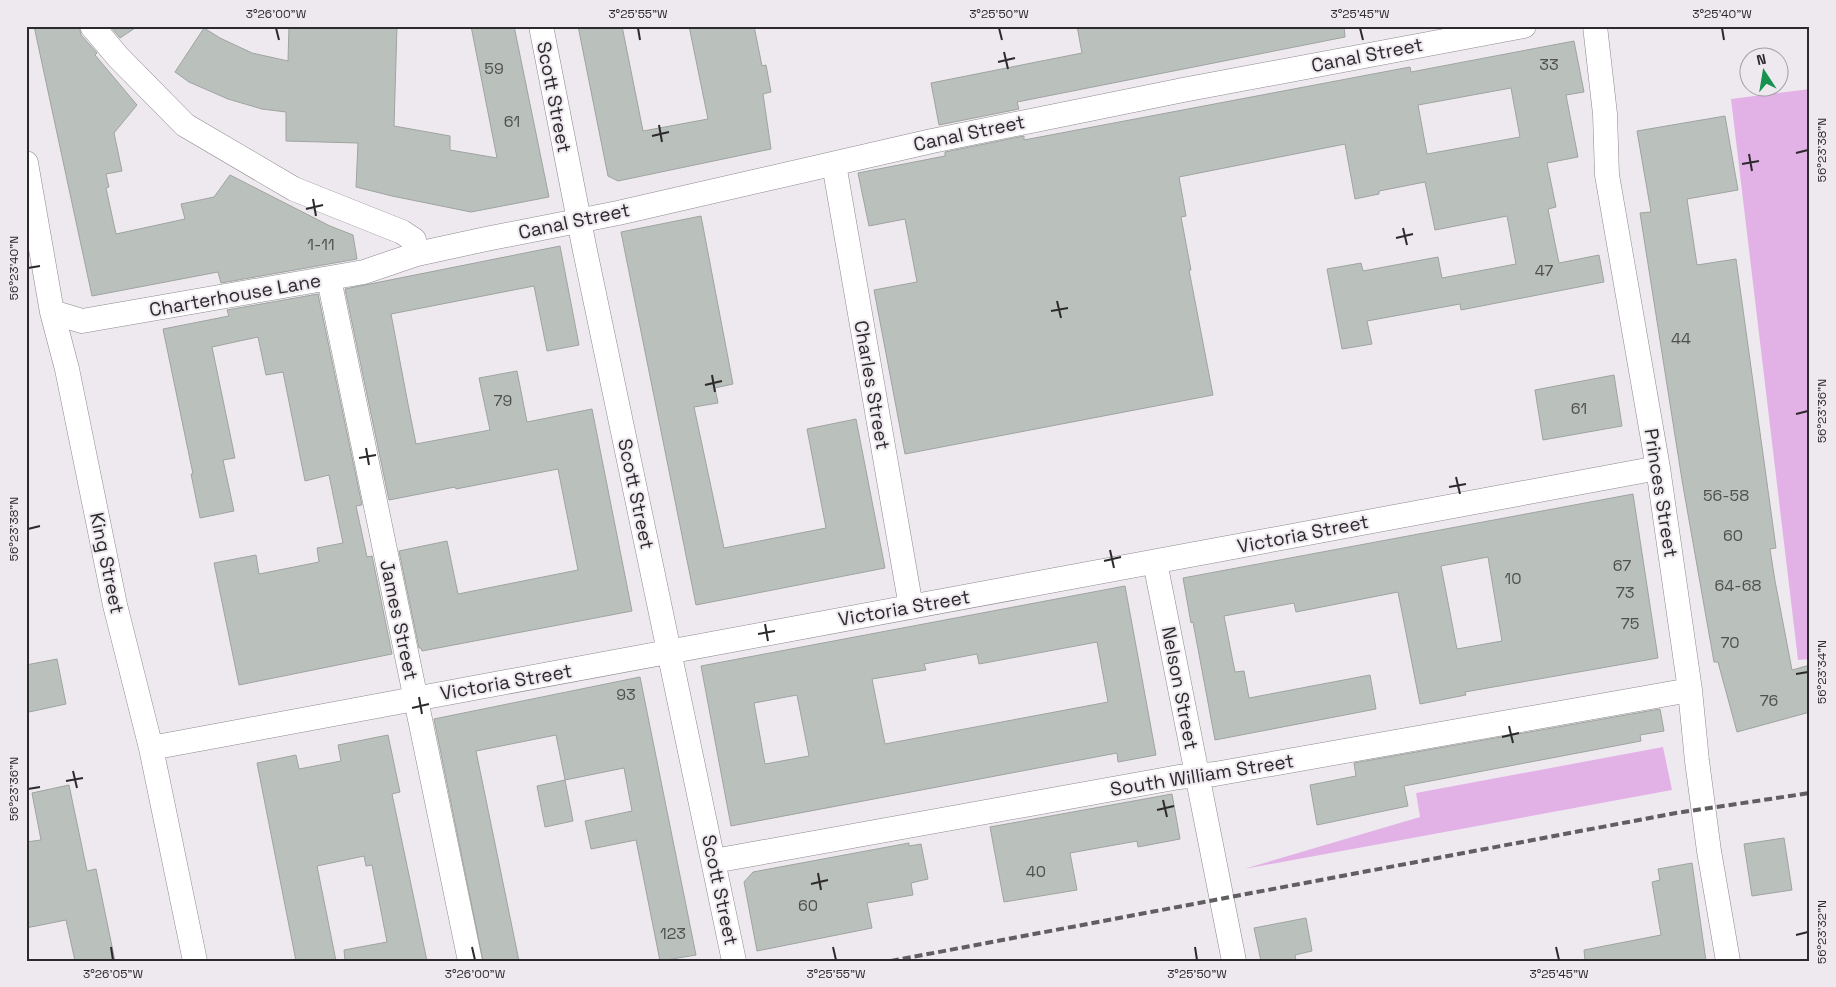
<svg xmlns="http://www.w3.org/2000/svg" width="1836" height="987" font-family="'Space Grotesk',sans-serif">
	<rect width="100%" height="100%" fill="#eee9ef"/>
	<path fill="#e2b2e7" d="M1810,89V659L1798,660L1731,99Z
		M1663,747L1672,790L1244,869L1420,817L1416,793Z"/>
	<path fill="#bac0bb" stroke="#9fa4a0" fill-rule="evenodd" d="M34,26H79L81,35L97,53L95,55L137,105L114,133L122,171L106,174L109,187L106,188L116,234L185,219L181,204L214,197L230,175L330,226L353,235L357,259L221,283L218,272L92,296Z
		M110,26H138L120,38Z
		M289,26H397L394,126L450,136V150L497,158L471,26H514L549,197L471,212L392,196L356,187L358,143L286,141V112L262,109L228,99L189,82L175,72L204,28L220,38L252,53L288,61Z
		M578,26H622L643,131L708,119L689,26H754L762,66L766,65L771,92L763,94L771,149L618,181L608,176Z
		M1077,26H1344L1345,37L1017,102L1019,109L939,125L931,83L1082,53Z
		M1574,41L1584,92L1566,95L1578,157L1547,163L1556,207L1548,209L1559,263L1599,255L1604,282L1461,310L1460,304L1367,321L1372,344L1342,349L1327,269L1361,263L1363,271L1438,257L1442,278L1516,264L1507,216L1435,230L1425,182L1379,191V194L1355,199L1345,144L1179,177L1186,216L1181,217L1191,270H1189L1213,395L905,454L874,290L917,282L905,219L869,226L858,173L945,156V152L1024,136V140L1410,67L1411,72ZM1511,88L1520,137L1427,154L1418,105Z
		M1725,116L1738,190L1687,199L1697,265L1736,259L1776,548L1770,549L1775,581L1792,670L1810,665V712L1737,732L1718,662H1714L1682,480L1640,213L1651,212L1637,131Z
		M701,216L733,384L715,388L718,403L694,407L724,548L826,528L807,429L856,419L885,568L696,605L621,232Z
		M560,246L579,345L547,351L534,286L391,314L408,404L416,444L490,430L479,378L517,371L527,422L592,409L632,611L422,651L421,648H419L399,551L447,541L458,594L578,570L558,469L456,489L455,487L389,500L345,289Z
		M318,294L362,505L356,506L367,557L372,556L392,654L239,685L214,563L256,555L259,574L319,562L317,548L343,543L329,475L305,481L283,372L266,375L258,337L212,347L235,458L223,460L234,511L200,518L191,474H193L163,329L229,316L227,310Z
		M1614,375L1622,426L1543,440L1535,390Z
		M1633,494L1658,658L1465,692L1466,695L1420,704L1398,592L1296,612L1294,603L1224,616L1235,672L1244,671L1249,698L1370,675L1376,709L1215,740L1193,622L1191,623L1183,578ZM1488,557L1502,641L1457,649L1441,566Z
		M1125,586L1156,755L1118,762L1117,753L731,826L701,666ZM1097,642L1108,702L885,744L872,679L926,670L924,664L977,654L979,664ZM797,695L809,756L765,764L754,703Z
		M57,659L66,704L29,712L26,697V665Z
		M640,677L696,955L660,961L636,840L591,849L585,821L632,811L624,768L565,780L556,735L476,751L519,961H483L434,719Z
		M1660,709L1664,731L1640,735L1641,741L1404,786L1408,806L1317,825L1310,785L1356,776L1354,763Z
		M388,735L400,792L392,794L427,961H345L344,950L387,942L372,865L366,866L364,856L317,866L336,961H296L257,763L296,755L299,769L341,761L338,745Z
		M565,780L573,821L545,827L537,786Z
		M69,785L87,871L96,869L115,961H75L66,920L26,928V842L41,840L32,793Z
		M1172,794L1180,839L1138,847L1137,841L1070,853L1077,890L1004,902L990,827Z
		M1784,838L1792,890L1752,896L1744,844Z
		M909,843V846L921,844L928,879L911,883L913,895L867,903L872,928L757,951L744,882L753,872Z
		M1692,863L1706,961H1585L1584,950L1661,935L1652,882L1660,880L1658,869Z
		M1306,918L1312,951L1295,955L1296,961H1261L1254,928Z"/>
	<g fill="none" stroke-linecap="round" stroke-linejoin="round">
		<defs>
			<path id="minor" d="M92,26L118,57L185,125L294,189L402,232L414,240L417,254
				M541,26L584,246L734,961
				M1595,26L1605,114L1607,175L1658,468L1690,690L1697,761L1709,851L1728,961
				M26,163L52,312L67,369L115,605L151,748L195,961
				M834,164L911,607
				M329,279L470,961
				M52,312L82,321L364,272L417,254L486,239L618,213L932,141L1183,90L1524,26
				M1155,562L1234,961
				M151,748L1658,468
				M714,861L1179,777L1215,774L1690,690"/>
		</defs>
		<use href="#minor" stroke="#8d898e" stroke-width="25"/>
		<use href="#minor" stroke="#fff" stroke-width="24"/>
		<path stroke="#605e61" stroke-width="4" stroke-dasharray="8 4" stroke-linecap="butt" d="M891,961L1676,813L1810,793"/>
	</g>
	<path fill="none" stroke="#2c2a2c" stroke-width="2" d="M276,28L279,40M638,28L640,40M999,28L1002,40M1360,28L1363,40M1722,28L1724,40M1004,52L1008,69M998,62L1015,58M659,125L662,142M652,136L669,132M1796,153L1808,150M1749,154L1752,171M1742,164L1759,161M313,199L316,216M306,209L323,205M1403,228L1407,245M1396,238L1413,234M28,268L40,266M1057,301L1061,318M1051,311L1068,308M712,375L715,392M705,385L722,381M1796,414L1808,411M366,448L369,465M359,458L376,455M1456,477L1460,494M1449,487L1466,484M28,529L40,526M1110,550L1114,568M1104,561L1121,557M765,624L768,641M758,634L775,631M1796,674L1808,672M419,697L422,714M412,708L429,704M1509,726L1513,743M1502,737L1519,733M73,771L77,788M66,781L83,778M28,789L40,787M1163,800L1167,817M1157,810L1174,806M818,873L821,890M811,884L828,880M1796,935L1808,932M111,947L113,960M472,947L475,960M833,947L836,960M1195,947L1197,960M1556,947L1559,960"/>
	<g text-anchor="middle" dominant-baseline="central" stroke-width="4" stroke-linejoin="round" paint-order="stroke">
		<g font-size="16" fill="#505050">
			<text x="1549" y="64">33</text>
			<text x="494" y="68">59</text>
			<text x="512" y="121">61</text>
			<text x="321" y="244">1-11</text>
			<text x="1544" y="270">47</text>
			<text x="1681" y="338">44</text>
			<text x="503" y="400">79</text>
			<text x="1579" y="408">61</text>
			<text x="1726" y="495">56-58</text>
			<text x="1733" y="535">60</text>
			<text x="1622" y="565">67</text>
			<text x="1513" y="578">10</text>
			<text x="1738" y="585">64-68</text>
			<text x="1625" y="592">73</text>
			<text x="1630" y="623">75</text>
			<text x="1730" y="642">70</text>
			<text x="626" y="694">93</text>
			<text x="1769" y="700">76</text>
			<text x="1036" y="871">40</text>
			<text x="808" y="905">60</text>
			<text x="673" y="933">123</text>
		</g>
		<g font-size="19" fill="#2c2a2c" stroke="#eee9ef">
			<text transform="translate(1367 55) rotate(-11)">Canal Street</text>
			<text transform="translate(554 97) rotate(79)">Scott Street</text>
			<text transform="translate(969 133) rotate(-12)">Canal Street</text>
			<text transform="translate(574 221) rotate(-12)">Canal Street</text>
			<text transform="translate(235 295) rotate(-10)">Charterhouse Lane</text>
			<text transform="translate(872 385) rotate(80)">Charles Street</text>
			<text transform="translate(1661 493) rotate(81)">Princes Street</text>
			<text transform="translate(636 494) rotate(78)">Scott Street</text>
			<text transform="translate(1303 534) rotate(-11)">Victoria Street</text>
			<text transform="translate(107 563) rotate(78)">King Street</text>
			<text transform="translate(904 608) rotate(-10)">Victoria Street</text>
			<text transform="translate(399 620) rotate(78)">James Street</text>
			<text transform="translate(506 682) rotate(-10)">Victoria Street</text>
			<text transform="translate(1180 688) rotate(79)">Nelson Street</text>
			<text transform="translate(1202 775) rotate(-9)">South William Street</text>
			<text transform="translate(720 890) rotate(78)">Scott Street</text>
		</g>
	</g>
	<rect width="1836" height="987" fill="none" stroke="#eee9ef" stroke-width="55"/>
	<g transform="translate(1764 72) rotate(348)"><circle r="24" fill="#eee9ef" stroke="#a09da1"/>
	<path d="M0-4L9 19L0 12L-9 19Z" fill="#18924e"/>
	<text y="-8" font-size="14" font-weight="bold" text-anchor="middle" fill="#2c2a2c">N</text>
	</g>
	<rect x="28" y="28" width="1780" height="932" fill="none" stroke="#2c2a2c" stroke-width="2"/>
	<g font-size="12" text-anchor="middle" fill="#2c2a2c">
		<text x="276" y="18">3°26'00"W</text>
		<text x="638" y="18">3°25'55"W</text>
		<text x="999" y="18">3°25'50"W</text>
		<text x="1360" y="18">3°25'45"W</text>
		<text x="1722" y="18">3°25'40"W</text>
		<text transform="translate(1822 150) rotate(-90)" y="4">56°23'38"N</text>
		<text transform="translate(14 268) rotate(-90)" y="4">56°23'40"N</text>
		<text transform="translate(1822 411) rotate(-90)" y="4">56°23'36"N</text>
		<text transform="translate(14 529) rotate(-90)" y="4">56°23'38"N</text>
		<text transform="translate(1822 672) rotate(-90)" y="4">56°23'34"N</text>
		<text transform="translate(14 789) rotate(-90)" y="4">56°23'36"N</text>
		<text transform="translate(1822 932) rotate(-90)" y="4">56°23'32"N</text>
		<text x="113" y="978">3°26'05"W</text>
		<text x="475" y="978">3°26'00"W</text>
		<text x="836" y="978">3°25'55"W</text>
		<text x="1197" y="978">3°25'50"W</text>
		<text x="1559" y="978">3°25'45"W</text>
	</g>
</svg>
